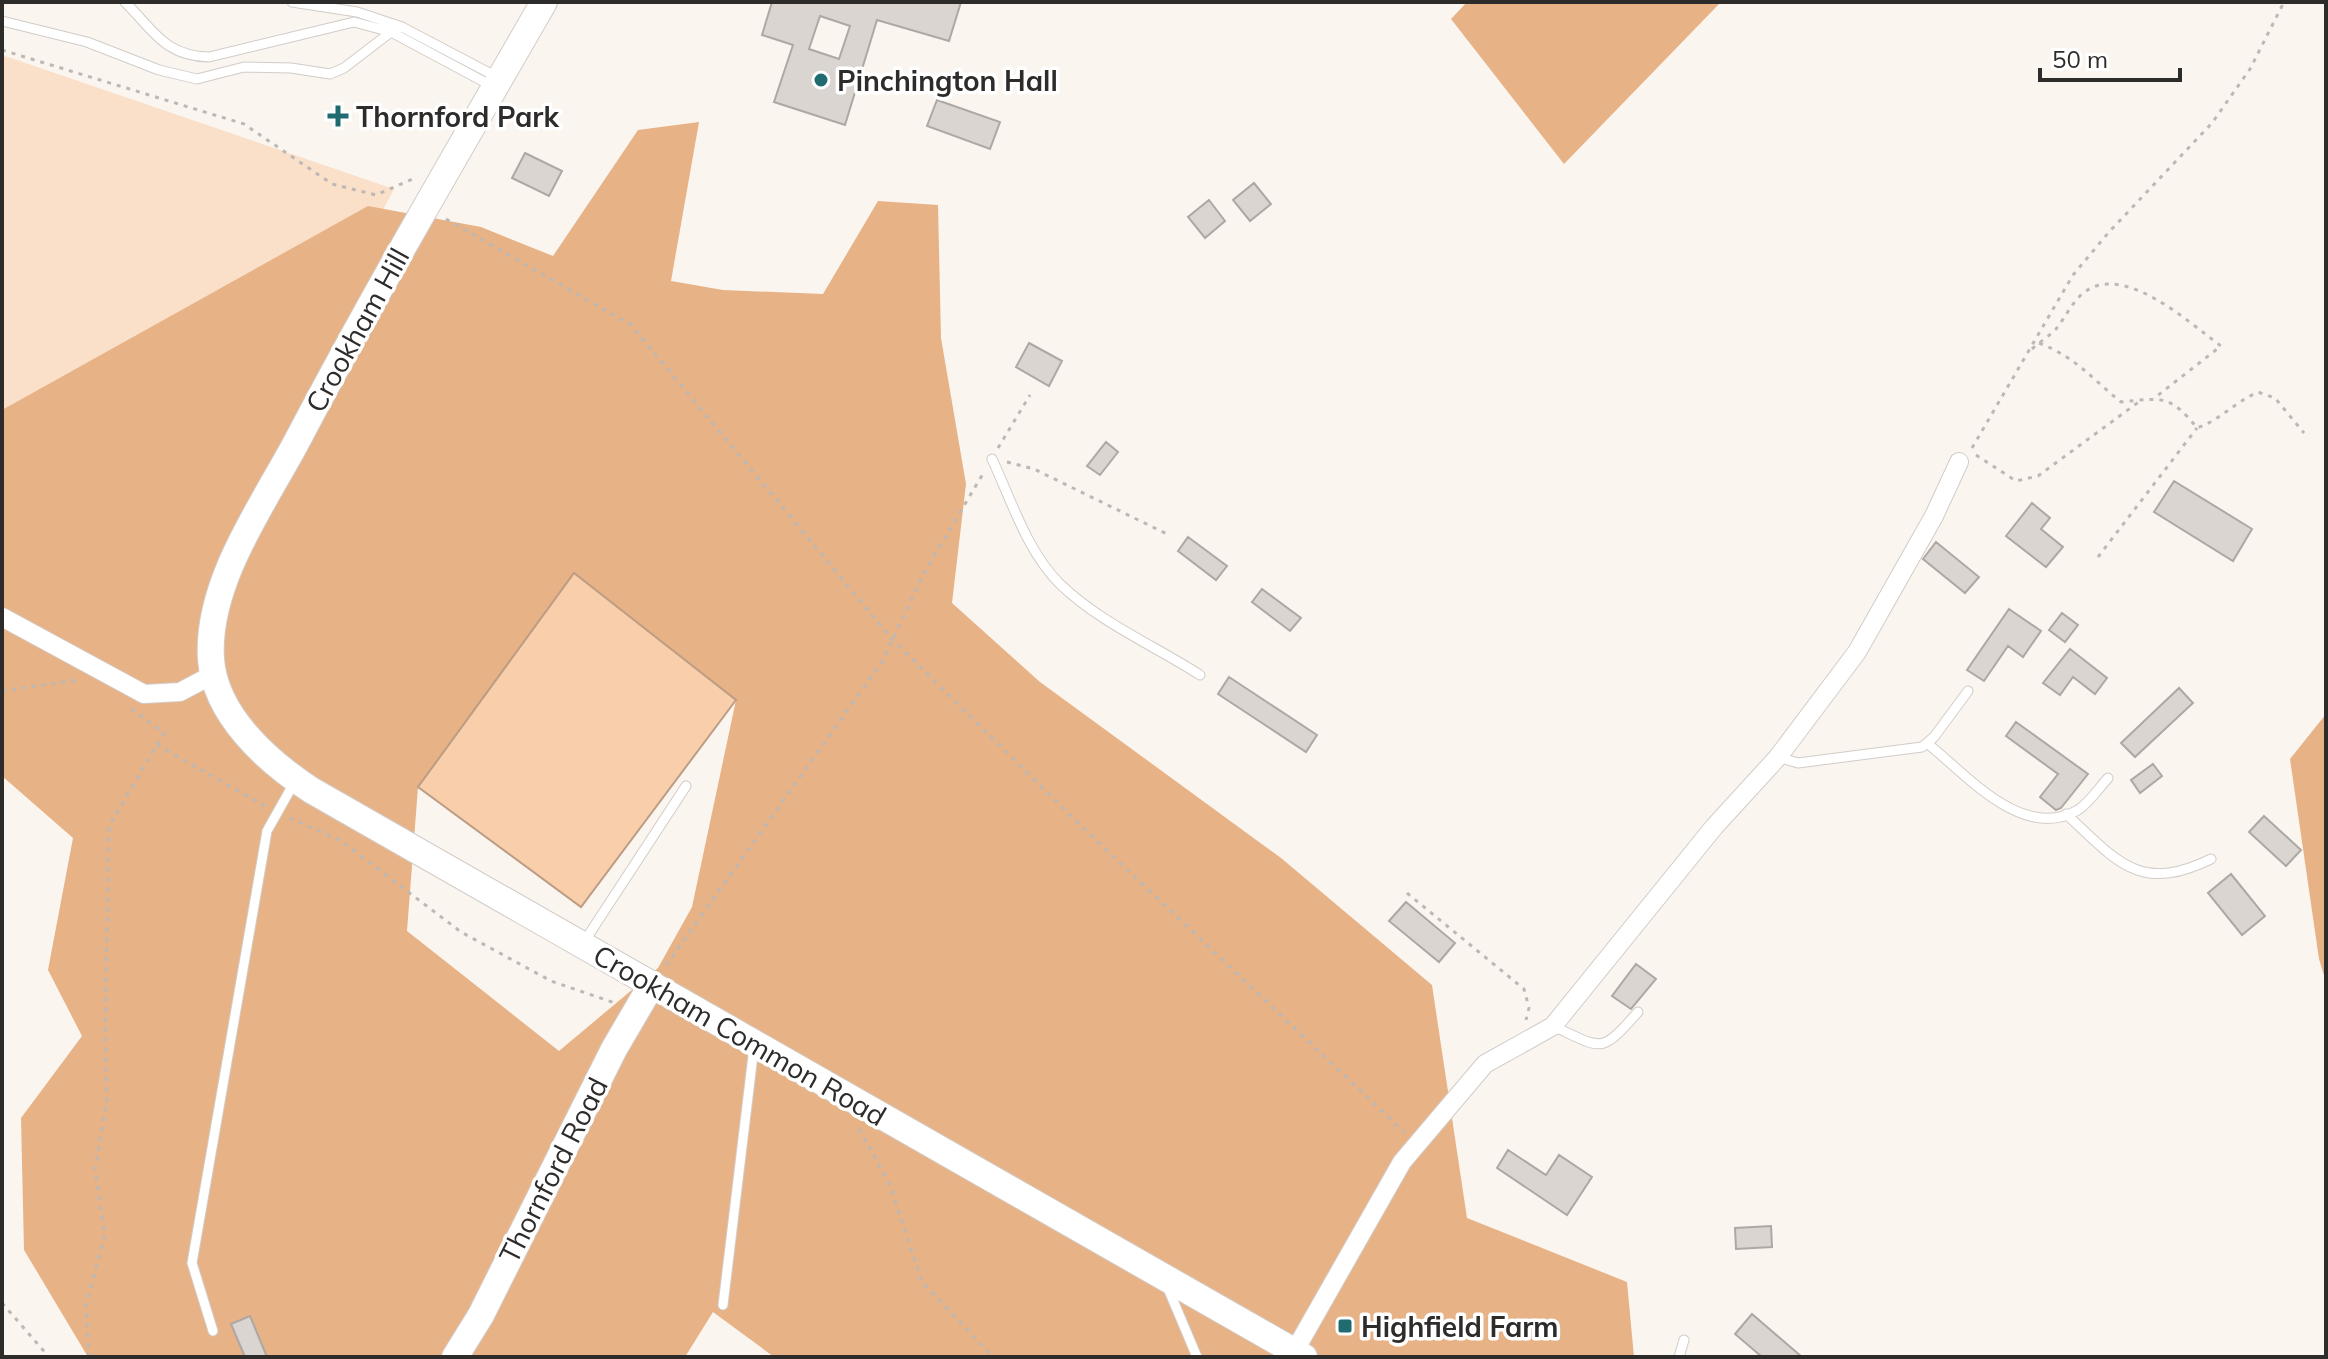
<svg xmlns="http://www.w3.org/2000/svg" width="2328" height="1359" font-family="Mulish,sans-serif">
	<rect width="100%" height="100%" fill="#fbf5f0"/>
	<path fill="#fadfc9" d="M2,55L394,189L148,653L2,580Z"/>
	<path fill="#e7b286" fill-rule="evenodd" d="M1467,2H1721L1564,164L1451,19Z
		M699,122L671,281L723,290L823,294L878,201L938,205L941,338L966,484L952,603L1040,682L1281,858L1432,985L1467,1218L1627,1282L1634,1357H774L713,1312L685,1357H88L24,1250L21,1118L82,1036L48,970L73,838L2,776V410L368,206L481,227L553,256L638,130ZM574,574L736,700L692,907L658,968L559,1051L407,931L418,787Z
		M2326,714V982L2319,959L2290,759Z"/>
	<path fill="#f9ceaa" stroke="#bc9d84" stroke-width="2" d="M574,573L736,700L581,907L418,787Z"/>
	<path fill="#dad5d0" stroke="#ada8a3" stroke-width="2" fill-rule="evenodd" d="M772,2H961L949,41L877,20L845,125L774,102L793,45L762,35ZM820,16L850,26L839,59L809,49Z
		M937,100L1000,122L990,149L927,126Z
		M525,153L562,171L549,196L512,178Z
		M1254,183L1271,204L1250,221L1233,200Z
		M1209,200L1225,221L1205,238L1188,217Z
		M1029,343L1062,361L1049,386L1016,367Z
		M1106,442L1118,452L1100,475L1087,466Z
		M2174,481L2252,529L2233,561L2154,512Z
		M2032,503L2050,518L2041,529L2063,547L2046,567L2006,536Z
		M1188,537L1227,566L1216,580L1178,551Z
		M1936,542L1979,577L1965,593L1923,559Z
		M1262,589L1301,618L1290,631L1252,602Z
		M2009,609L2041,631L2023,657L2008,646L1984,681L1967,670Z
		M2062,613L2078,625L2065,642L2049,630Z
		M2070,649L2107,678L2095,694L2073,677L2060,695L2043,683Z
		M1229,677L1317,735L1306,752L1218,694Z
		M2179,688L2193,703L2135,757L2121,743Z
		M2016,722L2088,774L2061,808L2056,810L2040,797L2058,774L2006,736Z
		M2153,764L2162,776L2140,793L2131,780Z
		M2264,816L2301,850L2286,866L2249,832Z
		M2231,874L2265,916L2242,935L2208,893Z
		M1406,902L1455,943L1439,962L1389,921Z
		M1636,964L1656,979L1631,1009L1612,996Z
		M1508,1150L1546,1175L1559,1155L1592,1177L1567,1215L1497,1168Z
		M1771,1226L1772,1247L1736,1249L1735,1228Z
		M1752,1314L1802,1357H1762L1735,1334Z
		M250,1316L267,1357H245L231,1324Z"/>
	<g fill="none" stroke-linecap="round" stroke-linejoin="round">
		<defs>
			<path id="lane" d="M125,2C154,31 165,56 209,57L354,22L391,32L492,86
				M292,2L357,12L402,27L497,77
				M2,21L87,42L159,70L197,79L244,67L291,68L330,74L344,68L391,32L402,27
				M992,459C1011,499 1027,552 1060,584C1099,622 1155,646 1200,675
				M1928,744C1967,775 2023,842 2078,810C2089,803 2099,788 2108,778
				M1778,757L1798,763L1922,747L1934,737L1968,691
				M2066,814C2117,861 2139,894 2211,859
				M584,942L686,786
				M1553,1026C1603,1049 1600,1055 1638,1012
				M1167,1286L1197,1357
				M723,1305L754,1047
				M213,1331L192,1263L267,831L294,783
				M1679,1357L1684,1340"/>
			<path id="street" d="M2,617L144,694L180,692L214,674
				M1294,1352L1402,1162L1485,1064L1553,1026L1714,827L1778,757L1857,652L1934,516L1959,462"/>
			<path id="secondary" d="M544,2C460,148 375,292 297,441C263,505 206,583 211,659C215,715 267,761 311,790L1304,1357
				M455,1357L481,1315L614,1049L652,984"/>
		</defs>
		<use href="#lane" stroke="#d2ccc8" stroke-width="11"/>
		<use href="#street" stroke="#d2ccc8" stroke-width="20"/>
		<use href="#secondary" stroke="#d2ccc8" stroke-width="28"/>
		<path stroke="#bdb8b4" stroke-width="3" stroke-dasharray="4 6" stroke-linecap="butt" d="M2,50L244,124L332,184L376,195L417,177
			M446,219L631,325L893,640L1078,823L1404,1132
			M2039,343C2077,358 2091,378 2121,402C2161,398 2170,394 2197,428C2220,420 2235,402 2258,392L2275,398L2304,433
			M2032,349C2040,342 2049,336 2056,329C2065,318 2071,304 2082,294C2122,260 2188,322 2221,346L2157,396
			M998,448L1030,395
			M1972,448L2073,275L2109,232L2212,123L2250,69L2284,2
			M1976,455L2016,481L2038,476L2140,401
			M1007,462L1034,469L1169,535
			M2098,557L2197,428
			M2,691L77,680
			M157,745L265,806
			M290,818L341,841L461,932L551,981L615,1003
			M1407,893L1524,989L1529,1008L1526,1020
			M666,965L882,662L924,573L984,472
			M859,1129L890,1185L922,1282L993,1357
			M2,1303L49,1357
			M89,1357L86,1305L105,1235L95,1170L107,1100L105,1029L109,826L164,733L131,709"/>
		<use href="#lane" stroke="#fff" stroke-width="9"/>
		<use href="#street" stroke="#fff" stroke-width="18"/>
		<use href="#secondary" stroke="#fff" stroke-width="26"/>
	</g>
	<g fill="#1f6b6f" stroke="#fff" stroke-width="3">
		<circle cx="821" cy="80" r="8"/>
		<path d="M334 104h8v8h8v8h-8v8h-8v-8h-8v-8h8z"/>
		<rect x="1337" y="1318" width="16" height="16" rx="4"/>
	</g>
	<g text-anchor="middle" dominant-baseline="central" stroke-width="7" stroke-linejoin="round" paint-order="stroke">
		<g font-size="28" font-weight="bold" fill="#2e2c2b" stroke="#fff" text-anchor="start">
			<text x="837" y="80">Pinchington Hall</text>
			<text x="356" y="116">Thornford Park</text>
			<text x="1361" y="1326">Highfield Farm</text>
		</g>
		<g font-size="28" fill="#2e2c2b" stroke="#fff">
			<text transform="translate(357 330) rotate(-61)">Crookham Hill</text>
			<text transform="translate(740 1035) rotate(30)">Crookham Common Road</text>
			<text transform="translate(553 1170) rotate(-63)">Thornford Road</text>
		</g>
	</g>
	<rect width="2328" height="1359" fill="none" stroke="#2e2c2b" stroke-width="8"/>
	<path d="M2040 68v12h140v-12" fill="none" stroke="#2e2c2b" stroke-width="4"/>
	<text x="2052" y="68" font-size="24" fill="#2e2c2b" stroke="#ffffff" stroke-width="6" paint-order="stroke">50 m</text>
</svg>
